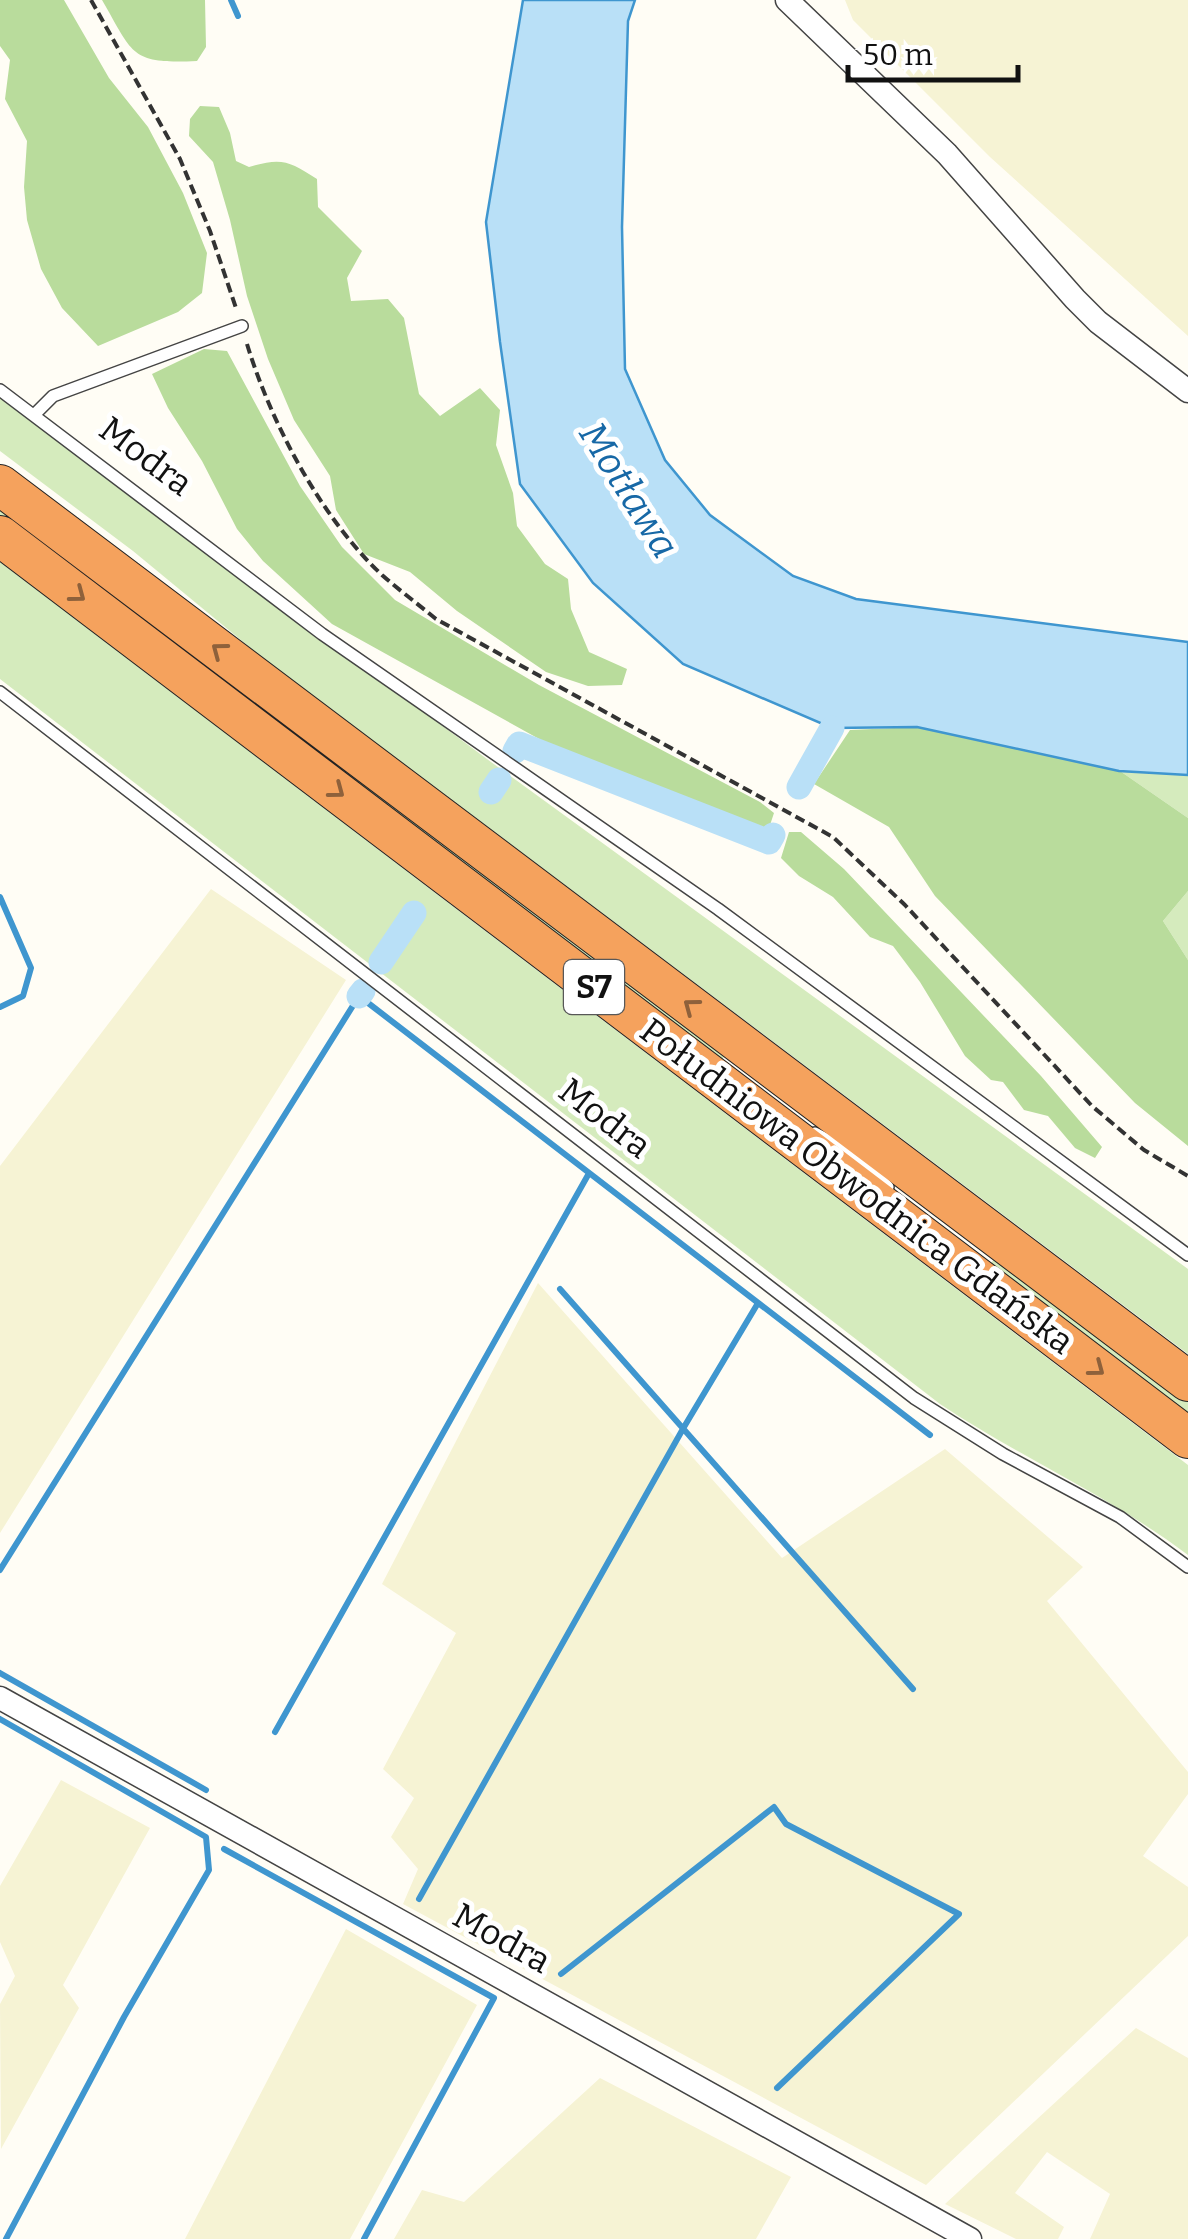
<svg xmlns="http://www.w3.org/2000/svg" width="1188" height="2239" font-family="Bitter,serif">
	<rect width="100%" height="100%" fill="#fffdf5"/>
	<path fill="#f6f3d4" d="M845,0H1188V336L990,157L853,20Z
		M211,889L346,980L0,1533V1166Z
		M538,1283L782,1558L945,1449L1083,1567L1047,1601L1188,1772V1794L1143,1856L1188,1887V1936L926,2185L403,1904L418,1869L391,1837L414,1798L383,1769L456,1633L382,1584Z
		M61,1780L150,1828L63,1985L79,2008L1,2149L0,2004L15,1976L0,1942V1886Z
		M346,1929L477,2005L350,2239H185Z
		M1136,2028L1188,2058V2239H1090L1110,2194L1047,2152L1015,2193L1064,2227L1058,2239H1016L945,2204Z
		M600,2078L791,2177L756,2239H394L422,2190L464,2202Z"/>
	<path fill="#d5ebbd" d="M0,397L491,762L1188,1269V1354L253,650L133,551L0,451Z
		M0,503L728,1051L719,1064L0,519Z
		M0,562L1188,1465V1555C1110,1496 1021,1458 940,1404L0,679Z
		M1120,771L1188,775V818Z
		M1188,891V960L1163,921Z
		M998,1254L1188,1398V1421L987,1268Z"/>
	<path fill="#b9dc9c" d="M0,0H64L109,78L148,127L183,193L207,253L202,293L178,312L98,346L62,308L41,269L27,220L24,187L27,141L5,99L10,60L0,46Z
		M102,0H205L206,47L197,61C130,64 134,55 102,0Z
		M200,106L219,107L230,133L236,161L249,167C282,157 289,161 317,179L318,207L362,251L347,278L351,301L388,299L404,318L419,394L440,416L480,388L500,410L496,445L513,493L517,526L545,564L568,579L571,609L589,652L627,669L622,685L588,686L546,672L457,611L410,572L364,554L336,510L330,476L294,420L268,359L247,296L230,220L213,162L189,136L190,119Z
		M204,349L227,351L300,486L342,547L395,600L539,685L760,802L774,813L770,825L756,832L741,827L550,745L332,624L263,561L237,529L202,461L168,408L152,374Z
		M917,727L1120,771L1188,818V891L1163,921L1188,960V1146L1135,1103L935,896L889,827L814,784L850,730Z
		M789,832H801L844,869L1041,1076L1102,1147L1095,1158L1075,1148L1048,1116L1024,1110L1003,1082L991,1080L965,1056L920,982L893,946L870,937L833,897L799,876L781,858Z"/>
	<path fill="#b9e0f7" stroke="#3f96cf" stroke-width="2.5" d="M523,0H635L628,21L622,227L625,369L665,460L710,515L793,576L856,599L1188,642V775L1119,771L917,727L832,728L683,664L593,583L520,484L500,342L486,222Z"/>
	<g fill="none" stroke-linecap="round" stroke-linejoin="round">
		<path stroke="#3f96cf" stroke-width="6" d="M231,0L238,16
			M0,897L31,968L23,996L0,1007
			M560,1289L913,1689
			M0,1570L359,996L930,1435
			M0,1673L206,1790
			M0,1719L206,1837L209,1870L124,2017L6,2239
			M275,1732L588,1175
			M224,1849L494,1998L364,2239
			M419,1899L684,1427L758,1303
			M561,1974L774,1807L786,1824L959,1914L777,2088"/>
		<path stroke="#b9e0f7" stroke-width="25" d="M515,751L519,744L769,842L773,835
			M799,787L832,728
			M491,792L499,780
			M381,962L414,913
			M359,996L363,991"/>
		<defs>
			<path id="lane" d="M0,390L322,634L718,909L1188,1255
				M34,415L53,396L242,326
				M0,692L914,1398L1003,1454L1120,1517L1188,1567
				M815,1133L865,1160
				M859,1158L888,1187"/>
			<path id="street" d="M787,0L947,154L1075,299L1098,322L1188,391
				M0,1698L970,2239"/>
			<path id="highway" d="M0,485L1188,1381
				M0,536L1188,1438"/>
		</defs>
		<use href="#lane" stroke="#444" stroke-width="14"/>
		<use href="#street" stroke="#444" stroke-width="25"/>
		<use href="#highway" stroke="#222" stroke-width="42"/>
		<path stroke="#333" stroke-width="4" stroke-dasharray="10 5" stroke-linecap="butt" d="M91,0L180,159L210,231L237,311
			M247,344C271,423 321,518 382,575C399,590 418,604 436,619L833,837L905,905L1092,1106L1144,1150L1188,1176"/>
		<use href="#lane" stroke="#fff" stroke-width="11"/>
		<use href="#street" stroke="#fff" stroke-width="22"/>
		<use href="#highway" stroke="#f5a25d" stroke-width="40"/>
	</g>
	<defs><path id="oneway-chevron" d="M-2-3.5L2.5 0L-2 3.5" fill="none" stroke-width="1.6" stroke-linecap="round" stroke-linejoin="round" transform="scale(2.5)"/></defs>
	<g stroke="#8e613b">
		<use href="#oneway-chevron" transform="translate(78 595) rotate(37)"/>
		<use href="#oneway-chevron" transform="translate(219 650) rotate(-143)"/>
		<use href="#oneway-chevron" transform="translate(337 791) rotate(37)"/>
		<use href="#oneway-chevron" transform="translate(691 1006) rotate(-143)"/>
		<use href="#oneway-chevron" transform="translate(1097 1369) rotate(37)"/>
	</g>
	<g text-anchor="middle" dominant-baseline="central" stroke-width="10" stroke-linejoin="round" paint-order="stroke">
		<rect fill="#fff" stroke="#585858" stroke-width="2.5" x="564" y="960" width="60" height="54" rx="8"/>
		<g font-size="32" font-weight="bold" fill="#111">
			<text x="594" y="987">S7</text>
		</g>
		<g font-size="35" fill="#111" stroke="#fff">
			<text transform="translate(146 456) rotate(37)">Modra</text>
			<text transform="translate(605 1118) rotate(38)">Modra</text>
			<text transform="translate(857 1186) rotate(37)">Południowa Obwodnica Gdańska</text>
			<text transform="translate(502 1938) rotate(29)">Modra</text>
		</g>
		<g font-size="38" font-style="italic" fill="#1768a6" stroke="#fff">
			<text transform="translate(629 490) rotate(58)">Motława</text>
		</g>
	</g>
	<path d="M848 65v15h170v-15" fill="none" stroke="#111111" stroke-width="5"/>
	<text x="863" y="65" font-size="30" fill="#111111" stroke="#ffffff" stroke-width="8" paint-order="stroke">50 m</text>
</svg>
